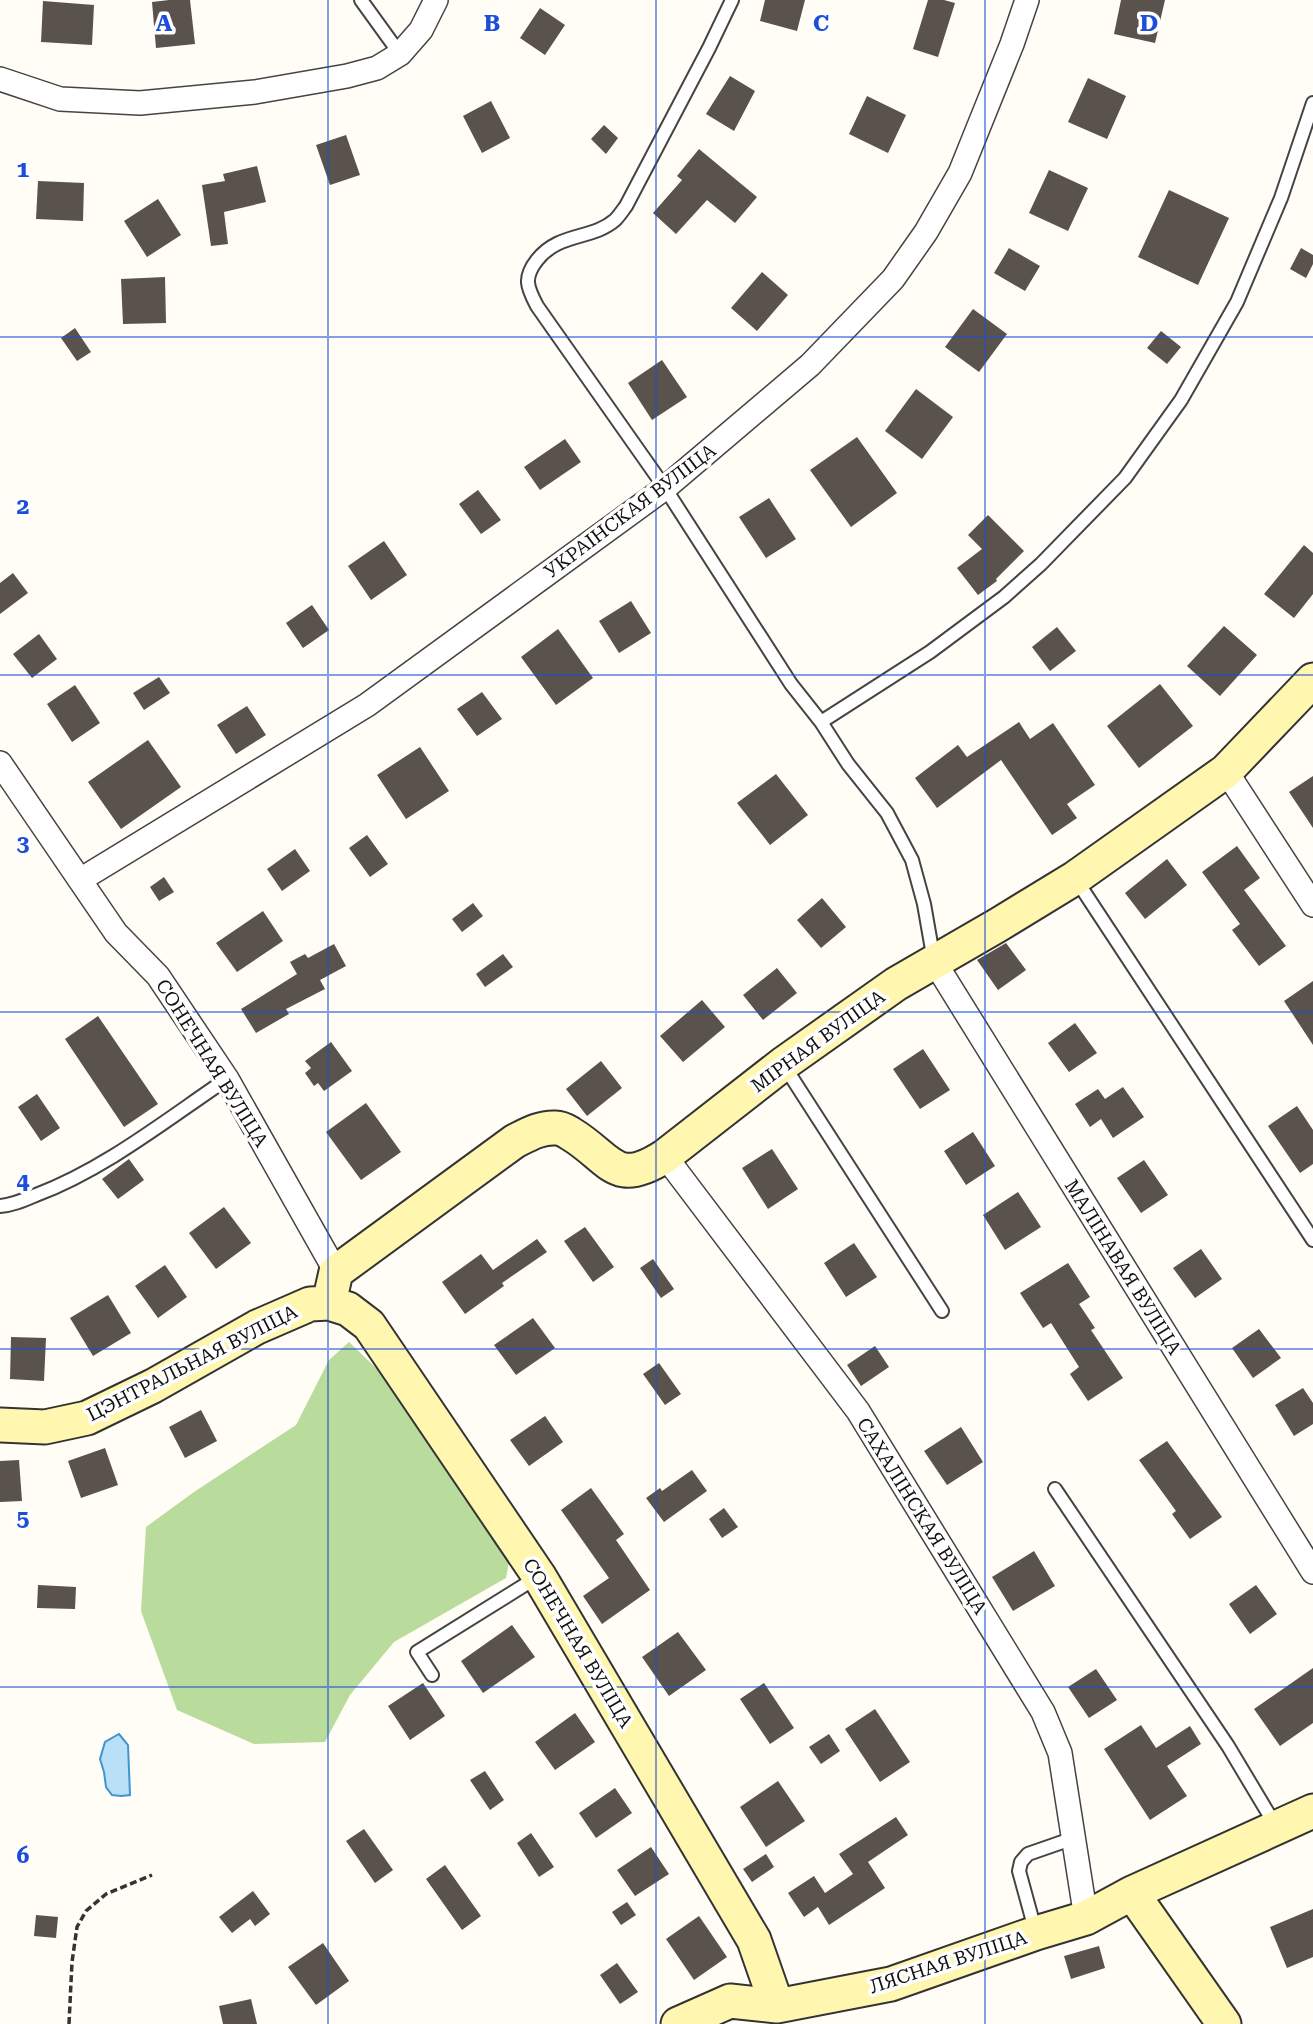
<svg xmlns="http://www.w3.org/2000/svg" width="1313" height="2024" font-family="'Roboto Serif',serif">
	<rect width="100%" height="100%" fill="#fffdf5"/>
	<path fill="#b9dc9c" d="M349,1342L402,1393L509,1562L506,1578L394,1642L350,1695L325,1742L254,1744L177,1710L141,1611L146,1527L194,1492L296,1425L329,1360Z"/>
	<path fill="#b9e0f7" stroke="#3f96cf" stroke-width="2" d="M119,1734L128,1745L130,1795L121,1796L112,1795L106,1787L104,1772L100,1759L105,1742Z"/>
	<path fill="#5a524d" d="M169,0H190L195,44L156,48L152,2Z
		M765,0H805L797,31L760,21Z
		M928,0H944L955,3L938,57L913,49Z
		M1121,0H1165L1155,43L1114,34Z
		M43,1L94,5L92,45L41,42Z
		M540,8L565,25L545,55L520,38Z
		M730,76L755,91L734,131L706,114Z
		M1088,78L1126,96L1107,139L1068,122Z
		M867,96L906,115L888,153L849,134Z
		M491,101L510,138L482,153L463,116Z
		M604,125L618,138L606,154L591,139Z
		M346,135L360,175L330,185L316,145Z
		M699,149L757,197L735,223L707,200L676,234L653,213L682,180L677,176Z
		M257,166L266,202L224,212L228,244L211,246L202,185L225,181L223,174Z
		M1049,170L1088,188L1068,231L1029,213Z
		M38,181L84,183L83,221L36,219Z
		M1169,190L1229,218L1198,285L1138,257Z
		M158,199L181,235L147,257L124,221Z
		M1009,248L1040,266L1025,291L994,273Z
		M1301,248L1313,255V264L1306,278L1290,269Z
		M762,272L788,295L757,331L731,308Z
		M165,277L166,323L123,324L121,279Z
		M973,309L1007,334L979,372L945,347Z
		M75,328L91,352L77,361L61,338Z
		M1161,331L1181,347L1167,364L1147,348Z
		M662,360L687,397L652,420L628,383Z
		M916,389L953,417L922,459L885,431Z
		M857,437L897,493L851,527L810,470Z
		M565,439L581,462L540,490L524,467Z
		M478,490L501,520L481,534L459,504Z
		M769,498L796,539L766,558L739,517Z
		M988,515L1024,551L996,579L997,581L978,595L957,568L982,549L968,535Z
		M384,541L407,575L371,600L348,566Z
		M1304,545L1313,553V594L1294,618L1264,594Z
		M13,573L28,593L0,614V583Z
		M631,601L651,633L619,653L599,621Z
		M312,605L329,630L303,648L286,623Z
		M1224,626L1257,655L1220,696L1187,666Z
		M1057,627L1076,651L1050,671L1032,647Z
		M558,629L593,678L556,705L521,657Z
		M39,634L57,659L32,678L13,654Z
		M159,677L170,693L144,710L133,693Z
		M1160,684L1193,726L1139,768L1107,726Z
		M75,685L100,723L72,742L47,704Z
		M482,692L502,719L477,736L457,709Z
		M247,706L266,735L236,754L217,725Z
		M1019,722L1030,739L1053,723L1095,785L1067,804L1077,818L1052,835L1001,760L937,808L915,778L958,745L967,757Z
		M148,740L181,787L121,829L88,782Z
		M420,747L449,791L406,819L377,775Z
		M776,774L808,815L770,845L737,803Z
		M1313,776V828L1289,792Z
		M367,835L388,864L370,877L349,848Z
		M1237,846L1260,878L1244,890L1286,946L1259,966L1232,930L1240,924L1202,872Z
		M295,849L310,871L282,891L267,869Z
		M1167,859L1187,885L1145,919L1125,893Z
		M164,877L174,892L159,901L150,887Z
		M822,898L846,927L821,948L797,920Z
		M473,903L483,916L462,932L452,919Z
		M263,911L283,941L237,972L216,943Z
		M1006,943L1026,970L998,990L977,960Z
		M334,944L346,966L320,980L325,989L286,1009L289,1014L256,1033L241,1009L297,974L290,962L305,954L308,958Z
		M503,954L513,967L485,987L476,974Z
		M777,968L797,993L763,1020L743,995Z
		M1313,981V1045L1284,1001Z
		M702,1000L725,1027L683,1062L660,1036Z
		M98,1016L158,1104L124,1127L65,1039Z
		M1075,1023L1097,1053L1069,1072L1048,1043Z
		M331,1042L352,1071L324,1091L318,1083L314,1086L305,1073L311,1068L305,1061Z
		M923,1049L950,1090L920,1109L893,1069Z
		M601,1061L622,1088L587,1116L566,1089Z
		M1123,1087L1144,1117L1113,1138L1101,1119L1090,1127L1075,1104L1098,1089L1105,1099Z
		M37,1094L60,1128L41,1141L18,1107Z
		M366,1103L401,1152L361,1180L326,1132Z
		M1297,1106L1313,1130V1164L1300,1173L1268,1126Z
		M973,1132L995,1166L966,1185L944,1151Z
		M772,1149L798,1189L768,1209L742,1168Z
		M129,1159L144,1180L118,1199L102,1179Z
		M1144,1160L1168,1195L1141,1213L1117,1178Z
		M1018,1192L1041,1227L1005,1250L983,1215Z
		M224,1207L251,1243L216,1269L189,1233Z
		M585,1227L614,1267L593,1282L564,1241Z
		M537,1239L547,1252L502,1283L504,1286L465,1314L442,1282L481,1254L493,1270Z
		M854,1243L877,1277L846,1297L824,1263Z
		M1201,1249L1222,1279L1195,1298L1173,1268Z
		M653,1259L674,1289L661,1298L640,1268Z
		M1068,1263L1090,1297L1079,1304L1095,1328L1091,1330L1123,1378L1088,1401L1070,1374L1079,1367L1051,1323L1043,1328L1020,1293Z
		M165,1265L187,1297L158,1318L135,1286Z
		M108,1295L131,1333L93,1356L70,1318Z
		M533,1318L555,1348L516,1375L494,1345Z
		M1259,1329L1281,1358L1253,1378L1232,1348Z
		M11,1337L46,1338L44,1381L10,1379Z
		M875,1346L889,1367L861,1386L847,1365Z
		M659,1363L681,1394L665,1405L643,1374Z
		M1303,1388L1313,1403V1424L1294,1436L1275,1405Z
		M201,1410L217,1441L185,1458L169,1427Z
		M545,1416L563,1442L529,1466L510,1440Z
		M961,1427L983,1462L947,1485L924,1451Z
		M1167,1441L1222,1517L1190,1539L1172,1514L1176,1511L1139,1460Z
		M105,1448L118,1485L81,1498L68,1461Z
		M19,1460L22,1501L0,1502V1461Z
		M692,1470L707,1491L664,1522L646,1498L660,1488L662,1491Z
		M591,1488L624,1534L616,1540L650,1590L602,1624L583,1596L609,1578L561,1510Z
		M724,1508L738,1527L722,1538L709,1519Z
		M1034,1551L1055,1586L1013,1611L992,1577Z
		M38,1585L76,1587L75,1609L37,1608Z
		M1256,1585L1277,1614L1250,1634L1229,1604Z
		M512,1625L535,1657L483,1693L461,1661Z
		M678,1632L706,1670L669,1696L642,1657Z
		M1313,1668V1723L1280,1746L1254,1709Z
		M1096,1669L1117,1700L1089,1718L1068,1687Z
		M423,1683L445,1716L410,1740L388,1706Z
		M764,1683L794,1728L770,1744L740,1699Z
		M875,1709L910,1762L880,1782L845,1729Z
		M575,1713L595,1742L555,1770L535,1742Z
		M1141,1725L1156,1748L1190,1726L1201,1744L1167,1766L1187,1796L1150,1820L1104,1749Z
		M829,1734L840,1751L821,1764L809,1747Z
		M485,1771L504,1800L490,1810L470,1780Z
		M778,1781L805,1821L766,1847L740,1807Z
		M615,1788L632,1813L596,1838L579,1813Z
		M896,1817L908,1835L868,1862L885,1888L829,1925L818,1907L804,1917L788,1893L814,1876L825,1893L853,1874L839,1854Z
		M364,1829L393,1870L375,1883L346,1841Z
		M531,1833L554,1867L539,1877L517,1843Z
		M651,1847L669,1874L635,1896L617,1870Z
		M766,1854L774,1867L752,1882L743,1869Z
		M445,1865L481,1916L462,1930L426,1879Z
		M253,1891L270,1914L255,1926L250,1919L232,1933L219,1917Z
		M627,1902L636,1915L621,1925L612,1912Z
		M1313,1909V1957L1287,1968L1270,1927Z
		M36,1915L58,1917L56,1938L34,1936Z
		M699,1916L727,1957L694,1980L666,1939Z
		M323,1943L349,1981L316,2005L288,1967Z
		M1099,1946L1105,1968L1071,1979L1064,1956Z
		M617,1963L638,1992L620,2004L600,1975Z
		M251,1999L257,2024H223L219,2006Z"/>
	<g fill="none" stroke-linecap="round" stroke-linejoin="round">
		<defs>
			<path id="lane" d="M361,0L400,54
				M732,0L709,48L626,206C623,210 619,216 615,220C592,240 559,232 537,260C523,278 527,287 537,306L665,488L791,684L821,722L848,764L887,813L912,860L924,904L934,961
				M821,722L930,652L1004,597L1041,564L1125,478L1181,400L1237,302L1281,198L1313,103
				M1075,878L1313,1240
				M783,1064L942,1311
				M0,1206C13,1205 24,1200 36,1195C105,1169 166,1120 227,1079
				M1055,1489L1228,1746L1277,1828
				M432,1675L417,1652L539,1576
				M1036,1933L1019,1871L1021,1862L1028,1854L1074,1838"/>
			<path id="street" d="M0,79L60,99L140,103L255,92L347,76L377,68L400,54L421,30L436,0
				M0,763L116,933L158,976L227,1079L336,1272
				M1226,771L1313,905
				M80,880L367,705L665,488L810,365L893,279L926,232L960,173L1012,44L1027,0
				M934,961L1313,1572
				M665,1156L858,1411L1043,1712L1060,1753L1086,1918"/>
			<path id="secondary" d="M329,1303L336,1272L515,1141C529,1134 541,1127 556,1128C562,1128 566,1131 571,1134C611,1158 614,1189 665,1156L783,1064L896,984L998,925L1075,878L1226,771L1313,680
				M0,1425L45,1427L87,1418L153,1386L257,1327L310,1304L329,1303L348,1309L369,1325L539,1576L754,1940L777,2006
				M1132,1893L1224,2024
				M678,2024L730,2001L777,2006L891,1984L1036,1933L1086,1918L1132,1893L1313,1811"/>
		</defs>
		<use href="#lane" stroke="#444" stroke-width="16"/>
		<use href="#street" stroke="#444" stroke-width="26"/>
		<use href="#secondary" stroke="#333" stroke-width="37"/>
		<path stroke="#333" stroke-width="3.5" stroke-dasharray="7 3.5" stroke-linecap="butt" d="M69,2024L72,1962L77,1927L86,1911L106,1894L152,1875"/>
		<use href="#lane" stroke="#fff" stroke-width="12"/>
		<use href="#street" stroke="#fff" stroke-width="23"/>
		<use href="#secondary" stroke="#fff6b0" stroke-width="33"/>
	</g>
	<path fill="none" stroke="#1d4ed8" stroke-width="2" stroke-opacity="0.55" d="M328,0V2024M656,0V2024M985,0V2024M0,337H1313M0,675H1313M0,1012H1313M0,1349H1313M0,1687H1313"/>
	<g text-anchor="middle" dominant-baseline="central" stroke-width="7" stroke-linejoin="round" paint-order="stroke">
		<g font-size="19" fill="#111" stroke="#fff">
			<text transform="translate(630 511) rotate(-37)">УКРАІНСКАЯ ВУЛІЦА</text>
			<text transform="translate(818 1041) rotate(-36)">МІРНАЯ ВУЛІЦА</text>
			<text transform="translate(212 1063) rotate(58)">СОНЕЧНАЯ ВУЛІЦА</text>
			<text transform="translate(1123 1267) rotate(58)">МАЛІНАВАЯ ВУЛІЦА</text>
			<text transform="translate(192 1363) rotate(-27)">ЦЭНТРАЛЬНАЯ ВУЛІЦА</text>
			<text transform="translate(922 1516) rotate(58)">САХАЛІНСКАЯ ВУЛІЦА</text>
			<text transform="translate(578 1643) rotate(59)">СОНЕЧНАЯ ВУЛІЦА</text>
			<text transform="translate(948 1962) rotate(-18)">ЛЯСНАЯ ВУЛІЦА</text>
		</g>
	</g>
	<g font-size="23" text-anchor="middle" font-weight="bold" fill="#1d4ed8" stroke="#fff" stroke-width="7" stroke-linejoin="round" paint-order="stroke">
		<text x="164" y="31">A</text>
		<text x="492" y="31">B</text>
		<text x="821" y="31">C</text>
		<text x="1149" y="31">D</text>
		<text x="23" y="177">1</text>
		<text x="23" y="514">2</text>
		<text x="23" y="851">3</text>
		<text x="23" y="1189">4</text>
		<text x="23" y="1526">5</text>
		<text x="23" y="1863">6</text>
	</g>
</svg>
